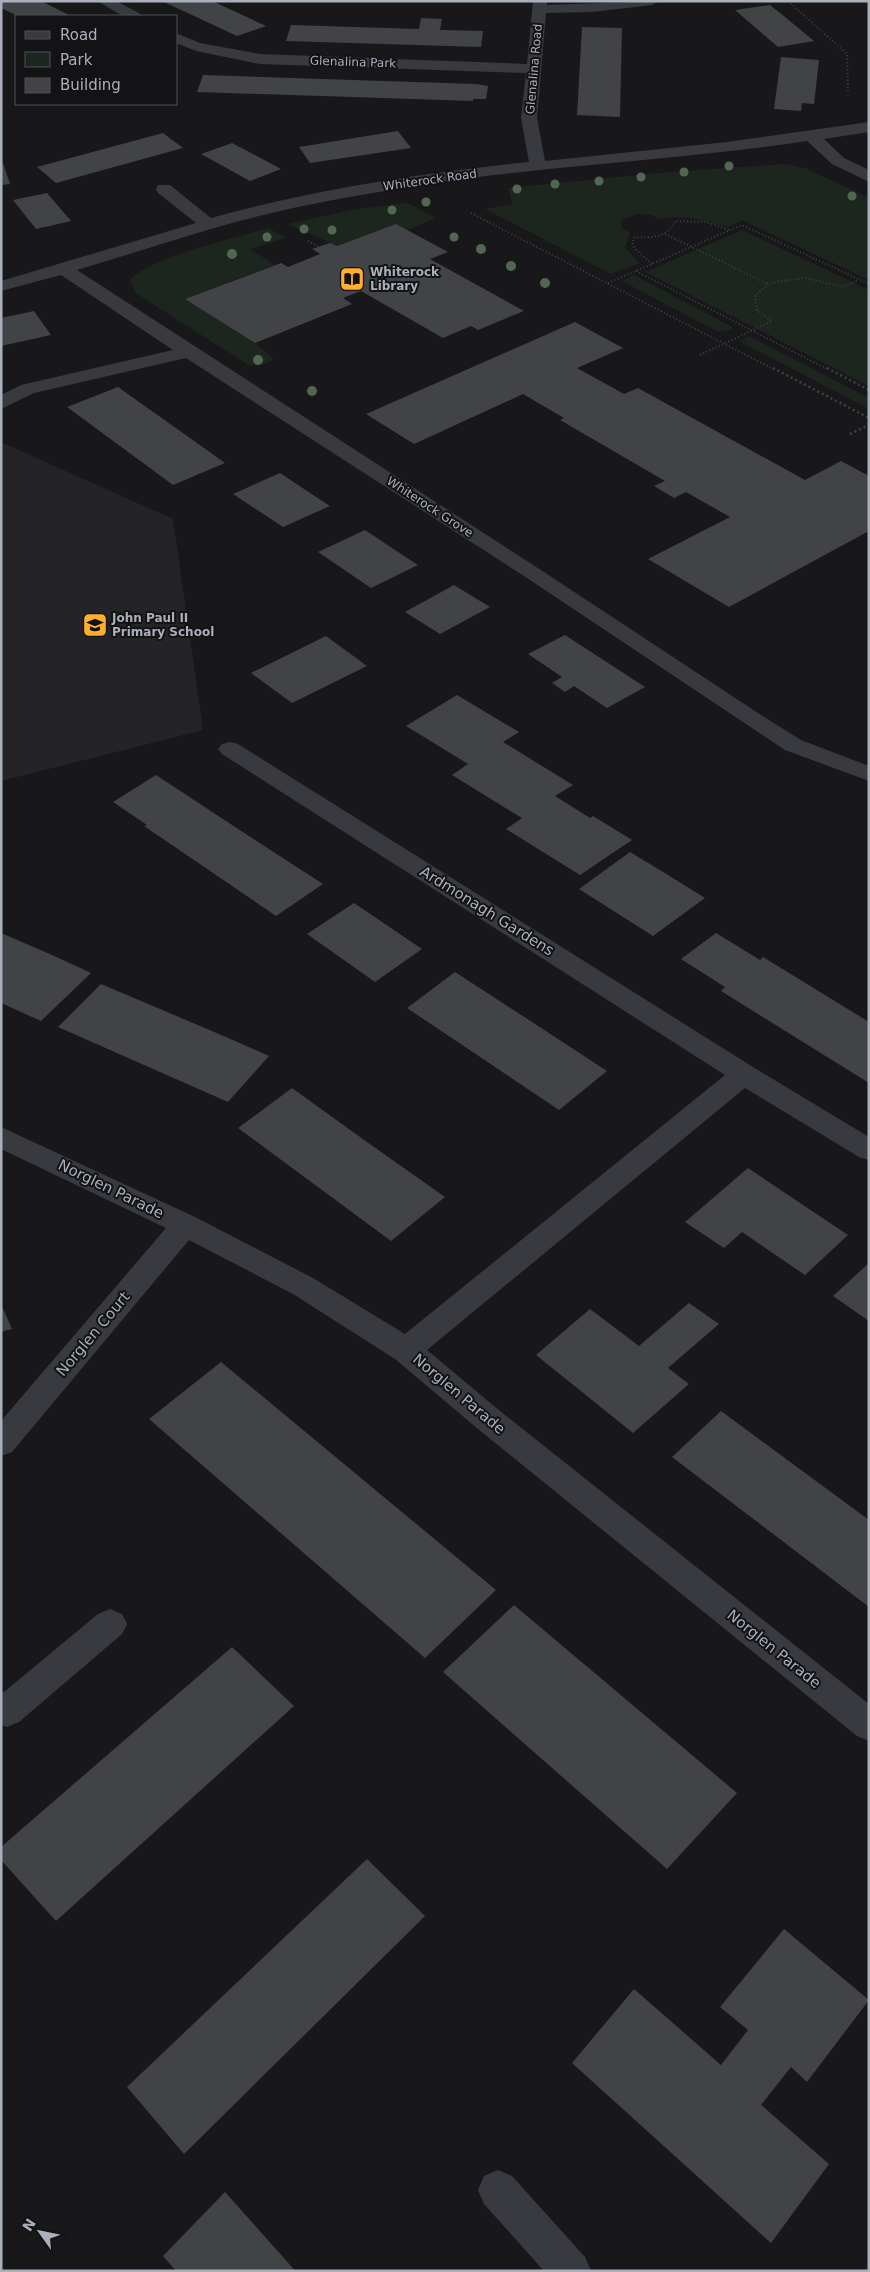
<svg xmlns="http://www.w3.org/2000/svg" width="870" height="2272" font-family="'DejaVu Sans',sans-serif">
	<rect width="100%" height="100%" fill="#18181a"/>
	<path fill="#242427" d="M1,442L173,519L203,730L1,781Z"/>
	<path fill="#1d261e" d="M785,164L805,168L869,198V280L742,220L728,227L697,219L676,217L660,219L651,215L639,214L622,219L621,226L630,233L625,248L640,263L611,274L485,209L513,204L508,188L669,172Z
		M408,203L436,218L407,230L396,224L337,246L288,224L356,209Z
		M268,228L286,238L251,249L274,265L185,299L255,343L274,359L265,364L250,366L137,294L129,280C157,255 231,239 268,228Z
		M742,230L869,290V386L645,272Z
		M634,275L734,328L726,331L718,332L622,281Z
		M749,336L869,398V409L739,341Z"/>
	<path fill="#424347" d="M1,1H41L71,16H18L1,8Z
		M162,1H212L266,26L237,36Z
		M770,5L785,17L814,41L778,47L735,10Z
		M421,18L442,19L440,30L483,31L481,47L286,41L291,25L419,29Z
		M582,27L622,28L620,117L577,115Z
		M781,57L819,60L814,104L802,103L801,111L774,109Z
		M203,75L476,84L488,86L486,99H473V101L197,92Z
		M398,131L411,148L310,163L299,147Z
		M163,133L183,148L56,183L37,167Z
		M232,143L253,154L281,169L250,181L201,154Z
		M3,163L10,184L1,185V164Z
		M47,193L71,221L36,229L13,200Z
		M396,224L448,252L430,259L524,311L478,330L471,326L443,338L361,291L343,298L352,304L255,343L185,299L281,263L288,267L320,254L312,249L330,243L337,246Z
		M34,311L51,335L1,346V318Z
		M575,322L623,348L577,368L624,394L638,388L805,480L841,461L869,476V531L729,607L648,559L730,517L686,492L674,498L654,486L665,481L560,420L564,418L523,394L414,444L366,414Z
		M118,387L197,443L225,463L173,485L67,407Z
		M280,473L304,489L330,506L283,527L233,494Z
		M365,530L392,548L418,565L371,588L318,552Z
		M454,585L490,607L440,634L405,612Z
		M565,635L645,687L607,708L574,686L565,692L552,683L562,677L528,654Z
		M326,636L367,666L292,703L251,673Z
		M457,695L519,732L503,742L573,785L555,796L590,818L593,816L632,840L580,875L506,829L522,818L452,775L468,764L406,726Z
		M156,775L255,840L323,884L276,916L144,826L147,825L113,802Z
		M630,852L668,875L705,898L653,936L579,889Z
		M354,903L422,949L375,982L307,934Z
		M1,933L52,955L91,973L41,1021L1,1003Z
		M716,933L760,960L763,957L869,1022V1083L721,991L725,987L681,959Z
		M455,972L529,1020L607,1071L559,1110L407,1008Z
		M101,984L226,1037L269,1056L228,1102L58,1027Z
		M292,1088L367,1142L445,1197L391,1241L238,1128Z
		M748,1168L848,1235L805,1275L742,1232L724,1248L685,1222Z
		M869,1263V1321L833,1296Z
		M689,1303L719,1324L668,1368L689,1384L633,1433L536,1355L590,1309L639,1346Z
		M1,1304L12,1329L1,1332Z
		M221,1362L496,1590L425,1658L149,1419Z
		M721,1411L869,1520V1607L672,1457Z
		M514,1605L737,1793L667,1869L443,1672Z
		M232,1647L294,1706L56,1921L1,1860V1847Z
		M367,1859L425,1916L184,2154L127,2087Z
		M784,1929L869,2000L807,2082L791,2067L761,2105L829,2164L771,2243L572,2063L634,1989L721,2065L748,2030L720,2007Z
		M225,2192L291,2266L295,2271H176L163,2256Z"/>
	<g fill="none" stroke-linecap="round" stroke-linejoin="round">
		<path stroke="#3e4147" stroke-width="2" stroke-dasharray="1 2.5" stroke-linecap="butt" d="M788,1L847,54L848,92
			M471,213L775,370
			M665,234L768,284
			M308,241L319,247
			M652,264L636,250L632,243L635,237C652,238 667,238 675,221L706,222L729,230
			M636,271L829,370
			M608,283L742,225L869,284
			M700,355L772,321L757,310L755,296L768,284L782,281L806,278L842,287L859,280"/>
		<path stroke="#3e4147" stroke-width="2.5" stroke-dasharray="2 3" stroke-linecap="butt" d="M773,368L869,418
			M827,368L869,390
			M850,434L869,425"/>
		<path fill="#393a40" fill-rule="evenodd" d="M97,1H116L139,13L141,16H123Z
			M533,1H547V5L659,1L652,5L592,12L546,13L537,118L545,161L727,142L869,122V132L824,139L844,158L869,170V182L832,164L807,141C679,160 549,165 421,185C360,195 299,205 239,221C185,236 131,254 77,270L544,572L758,713L801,740L869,766V781L785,750L530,580L186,358L34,393L1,409V395L21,385L173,350L61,275L1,291V281L196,223L158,193L156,189L158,185H170L211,218C315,189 422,173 529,162L521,118L526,73L260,64L196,51L176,43V33L200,43L260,54L527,64Z
			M230,742L238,744L753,1067L869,1137V1160L859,1157L745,1088L427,1350L500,1411L869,1704V1741L857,1736L478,1429L395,1359L293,1294L189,1240L12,1452L1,1456V1421L166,1228L1,1149V1127L195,1217L313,1278L405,1334L725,1075L222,754L218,749L222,744Z
			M110,1609L122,1614L127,1624L122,1634L19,1722L7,1727L1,1725V1691L4,1692L98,1614Z
			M498,2170L512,2176L585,2257L591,2271H544L484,2204L478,2190L484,2176Z"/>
	</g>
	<g fill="#516752">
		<circle cx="729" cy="166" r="4.5"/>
		<circle cx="684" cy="172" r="4.5"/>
		<circle cx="641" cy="177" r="4.5"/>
		<circle cx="599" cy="181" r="4.5"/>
		<circle cx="555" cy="184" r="4.5"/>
		<circle cx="517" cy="189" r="4.5"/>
		<circle cx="852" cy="196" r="4.5"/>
		<circle cx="426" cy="202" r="4.5"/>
		<circle cx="392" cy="210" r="4.5"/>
		<circle cx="304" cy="229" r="4.5"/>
		<circle cx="332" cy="230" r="4.5"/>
		<circle cx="267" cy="237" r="4.5"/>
		<circle cx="454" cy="237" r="4.5"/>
		<circle cx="481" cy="249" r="5"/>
		<circle cx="232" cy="254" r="5"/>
		<circle cx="511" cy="266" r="5"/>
		<circle cx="545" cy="283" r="5"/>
		<circle cx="258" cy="360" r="5"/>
		<circle cx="312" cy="391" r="5"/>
	</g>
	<defs>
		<symbol id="library-square" viewBox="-11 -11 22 22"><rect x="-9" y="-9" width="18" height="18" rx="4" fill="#ffaf2b" stroke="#131315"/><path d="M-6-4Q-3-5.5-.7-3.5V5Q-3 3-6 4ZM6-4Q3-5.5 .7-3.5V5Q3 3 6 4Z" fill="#111"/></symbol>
		<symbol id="school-square" viewBox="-11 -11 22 22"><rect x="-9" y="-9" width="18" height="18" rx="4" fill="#ffaf2b" stroke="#131315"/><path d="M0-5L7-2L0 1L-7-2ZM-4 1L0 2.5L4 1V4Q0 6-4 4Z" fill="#111"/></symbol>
	</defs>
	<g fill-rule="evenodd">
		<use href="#library-square" x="338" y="265" width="28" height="28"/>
		<use href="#school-square" x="81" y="611" width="28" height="28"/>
	</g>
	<g text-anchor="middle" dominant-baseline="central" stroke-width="4" stroke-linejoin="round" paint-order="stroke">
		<g font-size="12" fill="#a9afbb" stroke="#131315">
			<text transform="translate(353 62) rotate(2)">Glenalina Park</text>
			<text transform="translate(534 69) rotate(-85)">Glenalina Road</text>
			<text transform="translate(430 180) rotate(-8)">Whiterock Road</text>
			<text transform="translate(430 507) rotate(33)">Whiterock Grove</text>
		</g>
		<g font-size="12" font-weight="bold" fill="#a9afbb" stroke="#131315" text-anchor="start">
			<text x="370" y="272">Whiterock<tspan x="370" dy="14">Library</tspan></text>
			<text x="112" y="618">John Paul II<tspan x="112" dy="14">Primary School</tspan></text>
		</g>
		<g font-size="15" fill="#a9afbb" stroke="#131315">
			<text transform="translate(487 911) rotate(32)">Ardmonagh Gardens</text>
			<text transform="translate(111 1189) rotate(26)">Norglen Parade</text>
			<text transform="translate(93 1334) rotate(-50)">Norglen Court</text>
			<text transform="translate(459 1394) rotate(40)">Norglen Parade</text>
			<text transform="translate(774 1649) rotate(39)">Norglen Parade</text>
		</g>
	</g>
	<rect width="870" height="2272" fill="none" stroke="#a9afbb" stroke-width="5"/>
	<rect x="15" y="15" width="162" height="90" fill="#131315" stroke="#4f5157"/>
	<rect x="25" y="31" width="25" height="8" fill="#393a40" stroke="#4f5157"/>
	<text x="60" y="40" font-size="15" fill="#a9afbb">Road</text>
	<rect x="25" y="52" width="25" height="15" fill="#1d261e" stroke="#4f5157"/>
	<text x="60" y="65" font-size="15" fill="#a9afbb">Park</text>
	<rect x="25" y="78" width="25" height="15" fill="#424347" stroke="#4f5157"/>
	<text x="60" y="90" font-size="15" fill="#a9afbb">Building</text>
	<g transform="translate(40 2232) rotate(303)" stroke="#131315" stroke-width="4" paint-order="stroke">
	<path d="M0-4L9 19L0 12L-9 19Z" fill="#a9afbb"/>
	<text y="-8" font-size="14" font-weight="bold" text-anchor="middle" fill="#a9afbb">N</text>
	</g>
</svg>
